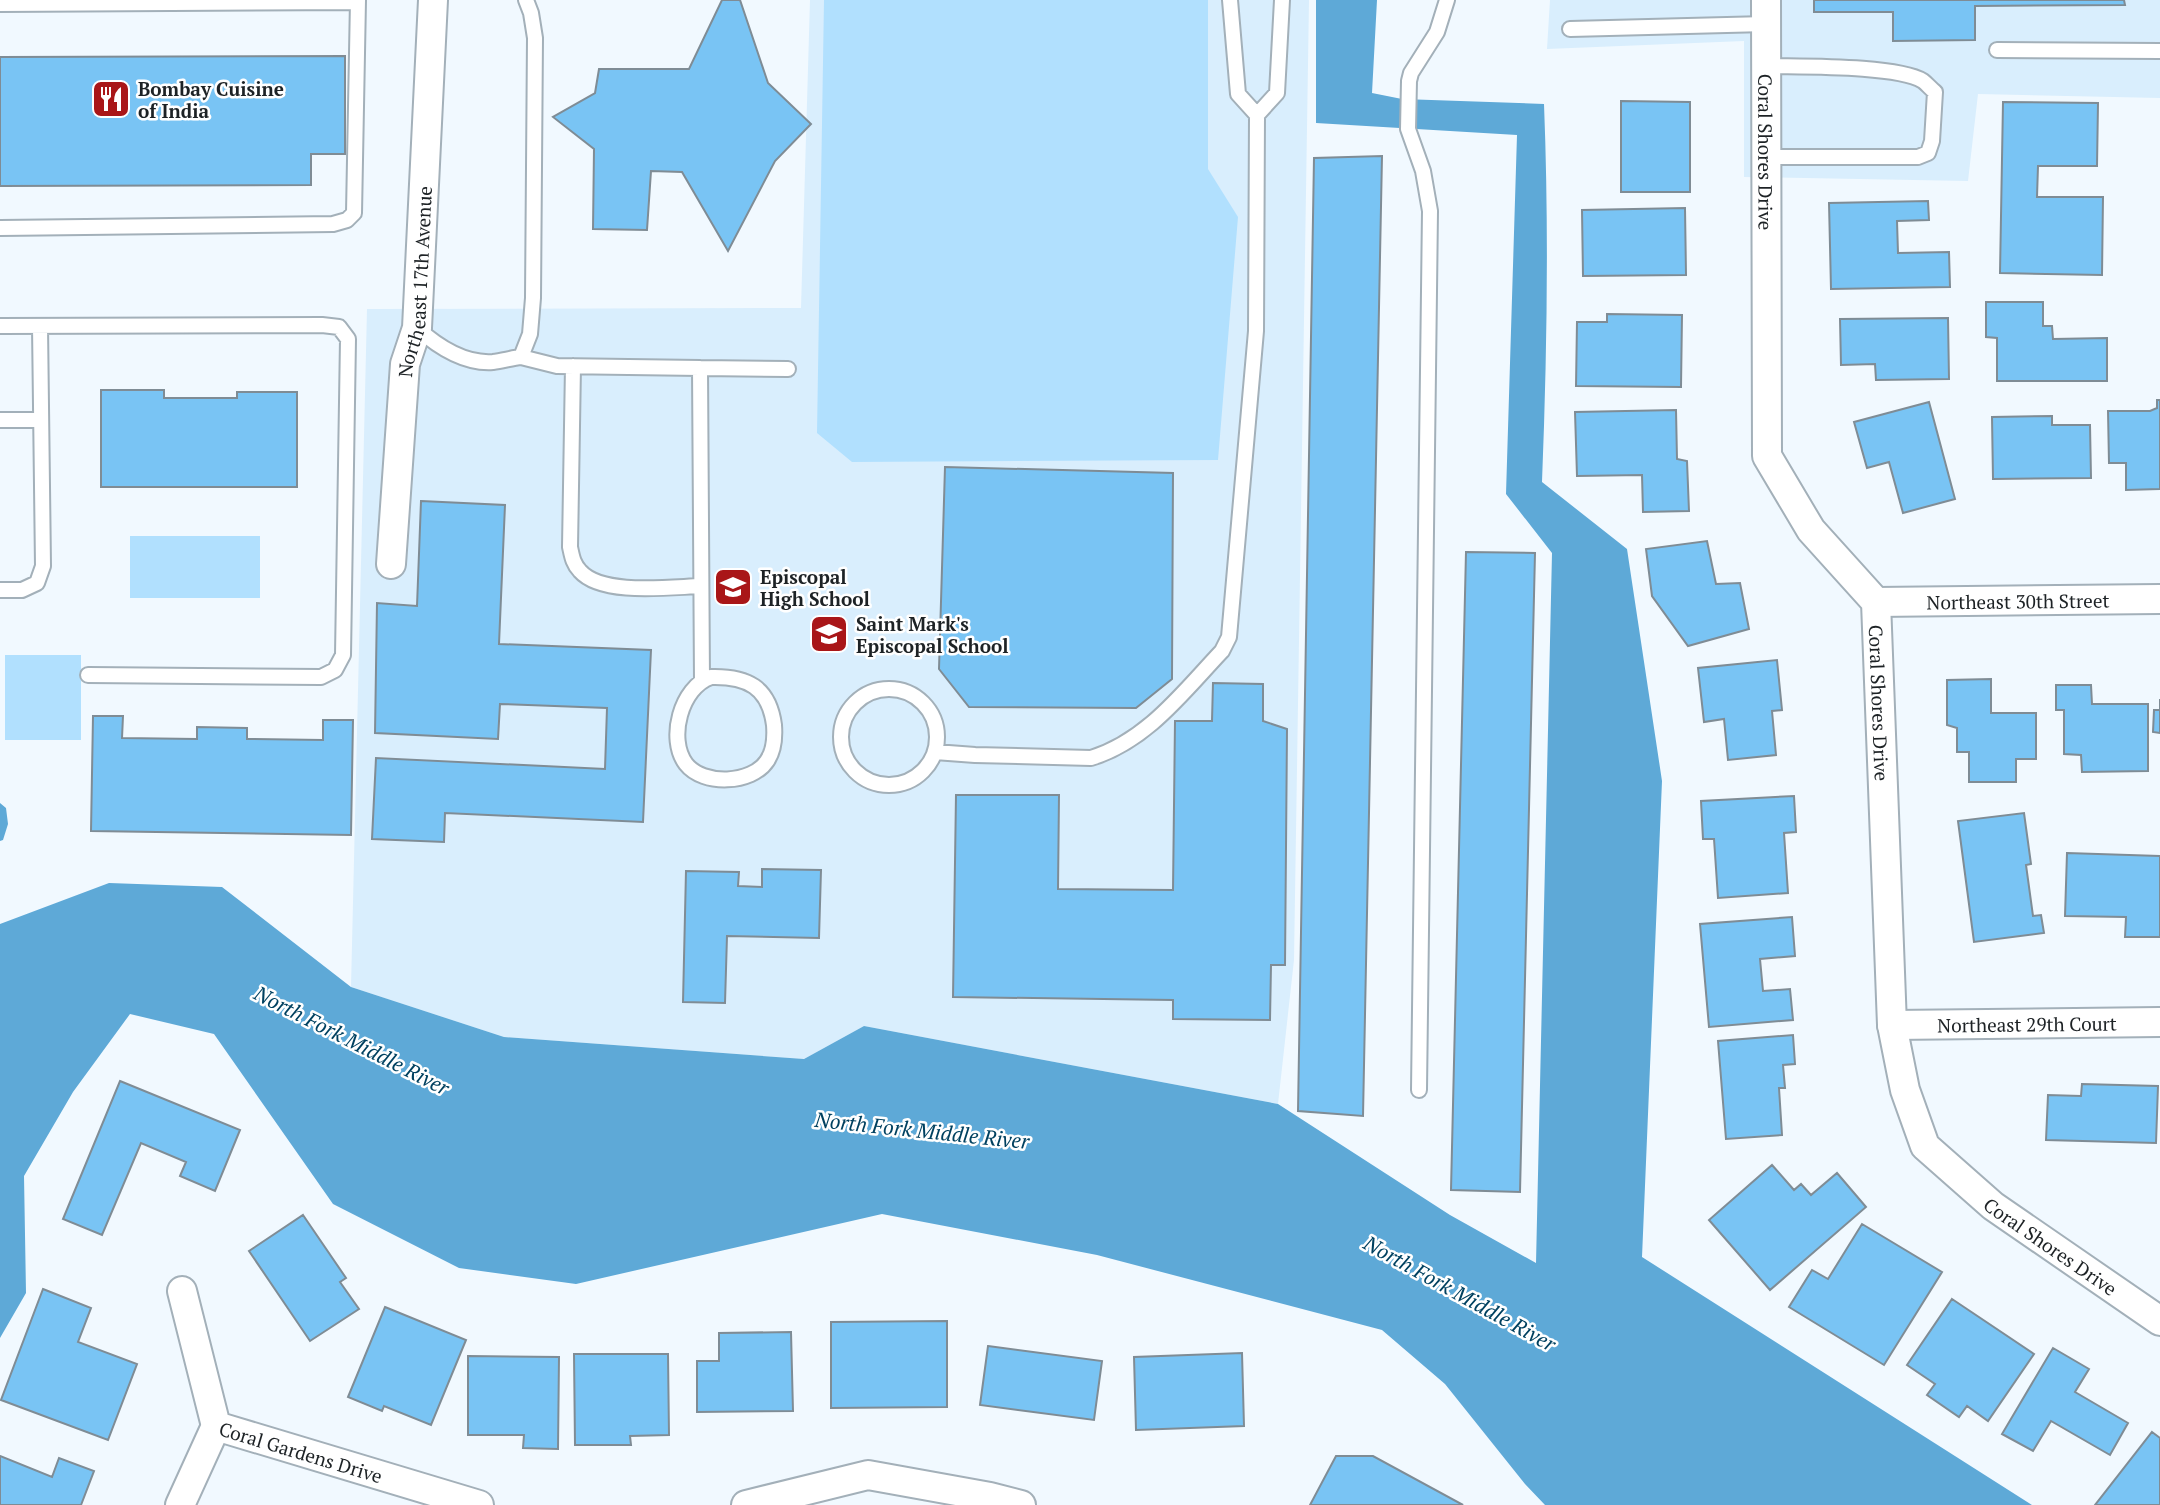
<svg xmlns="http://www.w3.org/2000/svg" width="2160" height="1505" font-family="'PT Serif',serif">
	<rect width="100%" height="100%" fill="#f1f9ff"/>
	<path fill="#d9eefd" d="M810,0H1309L1294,960L1278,1104L864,1026L804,1059L504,1037L351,987L367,309L801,308Z
		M1550,0H2160V98L1978,94L1968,181L1744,177V41L1547,49Z"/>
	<path fill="#b1e0fe" d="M824,0H1208V169L1238,217L1218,460L852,462L817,433Z
		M130,536H260V598H130Z
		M5,655H81V740H5Z"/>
	<path fill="#5ea9d7" d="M1316,0H1377L1372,93L1402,99L1544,104C1549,231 1547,355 1542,482L1627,549L1662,781L1642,1257L2032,1505H1545L1525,1484L1445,1384L1382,1330L1097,1255L882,1214L576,1284L459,1268L333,1204L214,1034L130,1014L73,1092L24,1176L26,1293L0,1338V924L109,883L222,887L351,987L504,1037L804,1059L864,1026L1278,1104L1450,1215L1536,1263L1552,553L1506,494L1517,135L1316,123Z
		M0,803L6,808L8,824L3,840L0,841Z"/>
	<path fill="#79c4f4" stroke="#7f8c95" stroke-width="2" d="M722,0H740L768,83L811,124L775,161L728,251L682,172L651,171L647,230L593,229L594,149L553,117L595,93L599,69H689Z
		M1814,0H2124L2125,5L1975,6V40L1893,41V12H1814Z
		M345,56V154H311V185L0,186V57Z
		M1621,101L1690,102V192H1621Z
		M2003,102L2098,103L2097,166H2038L2037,197H2103L2102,275L2000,273Z
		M1382,156L1363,1116L1298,1111L1314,158Z
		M1928,201L1929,220L1897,221L1898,253L1949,252L1950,287L1831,289L1829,203Z
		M1685,208L1686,275L1583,276L1582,210Z
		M1986,302H2043V326H2052L2053,339L2107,338V381H1997V338L1986,337Z
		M1607,314L1682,315L1681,387L1576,386L1577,322H1607Z
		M1948,318L1949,379L1876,380L1875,364L1841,365L1840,319Z
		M101,390H164V398H237V392H297V487H101Z
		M2157,400H2160V489L2126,490V463H2109L2108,411H2150L2157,408Z
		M1929,402L1955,499L1903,513L1889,462L1867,468L1854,422Z
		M1676,410L1677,459L1687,461L1689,511L1643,512L1642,475L1577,476L1575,412Z
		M2052,416V425H2090L2091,478L1993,479L1992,417Z
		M945,467L1173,473L1172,679L1136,708L969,707L939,669Z
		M421,501L505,505L499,644L651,650L643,822L445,813L444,842L372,839L376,758L605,769L607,708L500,704L498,739L375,733L377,603L417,606Z
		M1707,541L1716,584L1740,583L1749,629L1688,646L1652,596L1646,549Z
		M1466,552L1535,553L1520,1192L1451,1190Z
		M1777,660L1782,710L1772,711L1776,755L1728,760L1724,719L1704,722L1698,668Z
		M1991,679V713H2036V759H2016V782H1969V752H1957V728L1947,725V680Z
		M1213,683L1263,684V721L1287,729L1285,965H1271L1270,1020L1173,1019V1000L953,997L956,795H1059L1058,889L1173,890L1175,721H1212Z
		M2056,685H2091L2092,704H2148V771L2082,772L2081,755L2064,754V710H2056Z
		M2160,699V733L2153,732L2154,710H2160Z
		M93,716H123L122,738L197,739V727L247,728V739L323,740V720H353L351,835L91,831Z
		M1794,796L1796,832L1784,833L1788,893L1718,898L1714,839H1703L1701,801Z
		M2024,813L2031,864L2026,865L2033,916L2041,915L2044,933L1974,942L1958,821Z
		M2067,853L2160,856V937H2125L2126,917L2065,916Z
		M762,869L821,870L819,938L727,936L725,1003L683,1002L686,871L739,872L738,886L762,887Z
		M1792,917L1795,956L1760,959L1763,991L1790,989L1793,1020L1709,1027L1700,924Z
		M1793,1035L1795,1064L1783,1065L1785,1088H1779L1782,1135L1726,1139L1718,1041Z
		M120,1081L240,1130L215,1191L180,1176L186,1162L141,1143L102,1235L63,1219Z
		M2082,1084L2158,1086L2156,1143L2046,1140L2048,1095L2081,1096Z
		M1772,1165L1794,1190L1801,1184L1811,1195L1837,1173L1866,1207L1770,1290L1709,1220Z
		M303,1215L346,1278L340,1282L359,1309L310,1341L249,1251Z
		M1862,1224L1942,1272L1884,1365L1789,1307L1812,1270L1828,1279Z
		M43,1289L91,1308L78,1342L137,1364L108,1440L1,1400Z
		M1952,1299L2034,1354L1988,1421L1967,1406L1959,1417L1927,1395L1935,1384L1907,1365Z
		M385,1307L466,1340L431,1425L384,1406L382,1411L348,1397Z
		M947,1321V1407L831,1408V1322Z
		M791,1332L793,1411L697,1412V1361H719V1333Z
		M988,1346L1102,1361L1094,1420L980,1405Z
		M2053,1348L2089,1369L2075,1392L2128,1423L2110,1455L2051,1421L2033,1451L2002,1434Z
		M1242,1353L1244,1426L1136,1430L1134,1357Z
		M574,1354H668L669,1435L630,1436L631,1445H575Z
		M468,1356L559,1357L558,1449L523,1448L524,1435H468Z
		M2152,1432L2160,1438V1505H2095Z
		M0,1456L52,1477L59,1458L94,1471L81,1505H0Z
		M1336,1456H1373L1463,1505H1310Z"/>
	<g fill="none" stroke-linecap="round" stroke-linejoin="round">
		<defs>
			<path id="lane" d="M1230,0L1238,94L1257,115L1277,93L1282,0
				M0,4L358,2
				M1570,29L1766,24
				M1997,50L2160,51
				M1766,66C1801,67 1896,65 1923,81C1927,84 1931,89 1935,92L1932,141L1928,153L1918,157H1766
				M0,228L333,224L347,220L354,213L358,0
				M0,326L322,325L339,327L348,339L343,655L335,670L321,677L88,675
				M417,328C437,346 465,364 493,362C502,361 512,358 521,357L530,334L533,298L535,38L531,13L526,0
				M521,357L557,366L700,368
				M573,366L570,547C572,556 573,564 580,571C602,596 670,587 701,586
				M0,420H41
				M0,590H22L37,583L43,566L40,326
				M711,677C747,676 769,687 774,725C775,738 774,751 767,761C752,784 703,786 686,764C667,739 681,687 711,677Z
				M702,680L700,368L788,369
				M841 737a48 48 0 1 1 96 0a48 48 0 1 1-96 0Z
				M935,752L975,755L1091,758C1147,741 1184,691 1222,651L1229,637L1256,331L1257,115
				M1419,1090L1430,211L1423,171L1408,129L1409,81L1411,73L1437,32L1447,0"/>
			<g id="street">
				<path id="s1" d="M1766,0L1767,456L1811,530L1876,602L1892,1025L1905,1090L1925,1146L1993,1206L2160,1321"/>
				<path id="s2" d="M391,564L405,364L417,328L433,0"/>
				<path id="s3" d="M1876,602L2160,599"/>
				<path id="s4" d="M1892,1025L2160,1022"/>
				<path id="s5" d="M182,1291L216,1426L479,1505"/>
				<path d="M180,1505L216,1426"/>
				<path d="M746,1505L868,1475L990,1497L1021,1505"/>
			</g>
		</defs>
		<use href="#lane" stroke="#a3b0b9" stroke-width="18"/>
		<use href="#street" stroke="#a3b0b9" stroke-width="32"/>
		<use href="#lane" stroke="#fff" stroke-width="14"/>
		<use href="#street" stroke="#fff" stroke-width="28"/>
	</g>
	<defs>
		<symbol id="restaurant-square" viewBox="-11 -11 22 22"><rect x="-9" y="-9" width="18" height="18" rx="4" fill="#a91618" stroke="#fff"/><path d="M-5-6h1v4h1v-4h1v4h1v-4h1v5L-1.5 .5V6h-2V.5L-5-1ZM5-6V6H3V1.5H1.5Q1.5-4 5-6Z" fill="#fff"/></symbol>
		<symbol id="school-square" viewBox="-11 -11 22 22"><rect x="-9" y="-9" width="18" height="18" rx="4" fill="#a91618" stroke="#fff"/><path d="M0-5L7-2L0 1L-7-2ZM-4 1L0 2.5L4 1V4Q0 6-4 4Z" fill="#fff"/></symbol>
	</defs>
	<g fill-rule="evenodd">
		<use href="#restaurant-square" x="89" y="77" width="44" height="44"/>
		<use href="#school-square" x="711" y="565" width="44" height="44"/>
		<use href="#school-square" x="807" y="612" width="44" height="44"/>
	</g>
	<g text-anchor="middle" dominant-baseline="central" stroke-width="5" stroke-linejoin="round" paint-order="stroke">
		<g font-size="19" font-weight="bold" fill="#1d2225" stroke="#fff" text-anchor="start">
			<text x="138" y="88">Bombay Cuisine<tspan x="138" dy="22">of India</tspan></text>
			<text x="760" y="576">Episcopal<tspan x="760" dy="22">High School</tspan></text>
			<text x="856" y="623">Saint Mark's<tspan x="856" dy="22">Episcopal School</tspan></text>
		</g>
		<g font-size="19" fill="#1d2225" stroke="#fff">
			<text stroke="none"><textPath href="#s1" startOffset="152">Coral Shores Drive</textPath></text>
			<text stroke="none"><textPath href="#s2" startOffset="284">Northeast 17th Avenue</textPath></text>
			<text stroke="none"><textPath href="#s3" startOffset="142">Northeast 30th Street</textPath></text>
			<text stroke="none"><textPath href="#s1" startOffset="740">Coral Shores Drive</textPath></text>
			<text stroke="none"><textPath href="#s4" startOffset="135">Northeast 29th Court</textPath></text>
			<text stroke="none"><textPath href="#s1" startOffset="1349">Coral Shores Drive</textPath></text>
			<text stroke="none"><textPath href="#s5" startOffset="228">Coral Gardens Drive</textPath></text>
		</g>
		<g font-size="21" font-style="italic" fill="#004160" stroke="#fff">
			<text transform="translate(352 1040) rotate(27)">North Fork Middle River</text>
			<text transform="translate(922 1130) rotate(6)">North Fork Middle River</text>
			<text transform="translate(1460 1293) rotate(29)">North Fork Middle River</text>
		</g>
	</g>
</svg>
